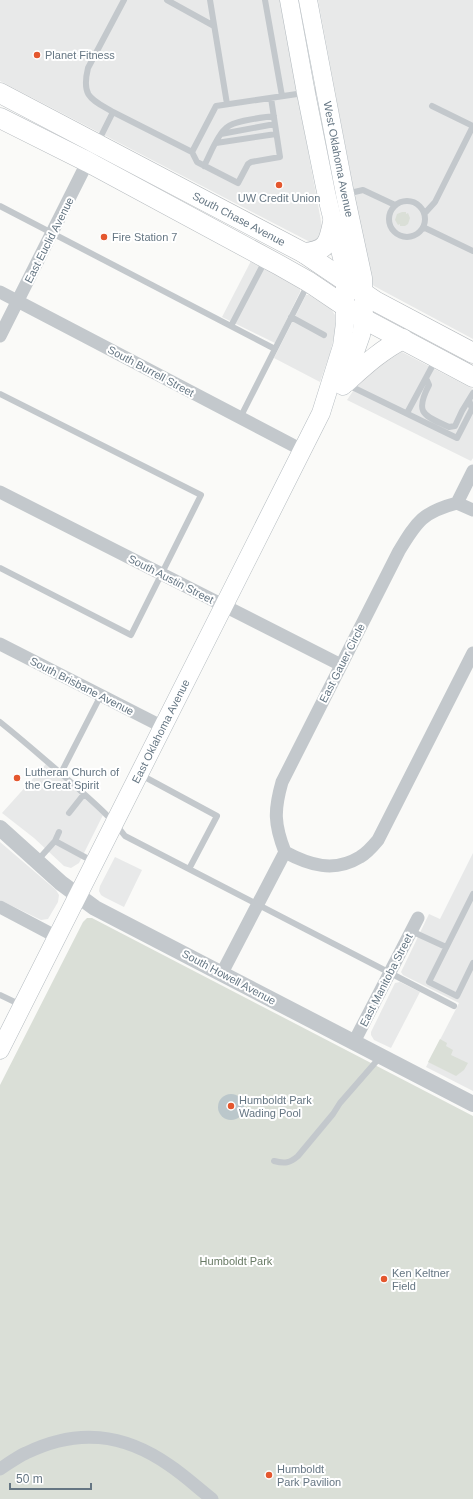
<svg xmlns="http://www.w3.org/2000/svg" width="473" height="1499" font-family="Arial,sans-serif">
	<rect width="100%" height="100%" fill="#fafaf8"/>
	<path fill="#e8e9e9" d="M0,0H280L323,232L320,240L310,242L0,81Z
		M318,0H473V339L374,286L371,283Z
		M251,261L277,274L300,288V292L275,343L222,317Z
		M306,295H309L331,309L335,315V332L330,353L320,382L274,358Z
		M400,351L473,389V458L471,461L347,400L368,369Z
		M46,764L103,815L79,863L71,868L64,866L34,838L2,813Z
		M0,842L56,890L59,895L58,902L48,919L41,920L0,900Z
		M473,853V1091L426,1067L459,1003L403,975L401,972L429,914L440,919Z
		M115,857L142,870L124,907L104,897L101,895L99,891L100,886Z
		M400,982L420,992L391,1048L374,1040L371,1035V1032L395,983Z"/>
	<path fill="#dadfd7" d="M402,212H406V214L408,213L410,218L408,224L405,226H400V224L398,225L395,220L397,214Z
		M87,918H92L473,1116V1499H0V1085L83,922Z
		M440,1039L447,1043L446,1046L453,1050L451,1055L468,1063L464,1070L456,1076L428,1062Z"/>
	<path fill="#bbc7cb" d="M218 1107a13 13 0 1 1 26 0a13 13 0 1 1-26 0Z"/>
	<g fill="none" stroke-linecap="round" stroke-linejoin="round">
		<defs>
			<g id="secondary">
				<path id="s1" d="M308,0L345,194L363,278L364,319L361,335L343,386"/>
				<path id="s2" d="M0,1050L321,413L342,346L345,323V281L344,266L327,197L306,93L289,0"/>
			</g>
			<g id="primary">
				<path id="s3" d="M0,93L304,253L375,301L473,353"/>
				<path d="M0,118L88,162L279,265L309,282L364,319L473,377"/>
				<path d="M304,253C327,251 329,243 333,222"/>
				<path d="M345,383C363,367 381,350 403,339"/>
			</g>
		</defs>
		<use href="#secondary" stroke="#b3babf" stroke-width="19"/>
		<use href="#primary" stroke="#b5babe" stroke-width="21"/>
		<path stroke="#c3c8cc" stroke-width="6" d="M167,0L214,26
			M210,0L227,104
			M265,0L282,96
			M432,106L473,126
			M113,112L192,152L197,162L238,183L248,164L251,162L280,157L271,98
			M221,134L275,124
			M98,142L113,112C91,99 81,97 88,68L124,0
			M216,143L276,134
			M192,152L216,106L324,90
			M204,166C210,155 217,135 226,128C235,120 261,118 274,116
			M346,194L363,190L395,205
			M389 219a18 18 0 1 1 36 0a18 18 0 1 1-36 0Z
			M0,206L275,349
			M425,213L435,202L473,126
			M423,227L473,251
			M291,317L324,335
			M231,326L265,261
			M426,378L429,385C414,414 424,415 449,427L455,426L462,411L473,393
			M348,385L457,438L472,409L469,400
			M0,394L201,495L131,635L0,568
			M407,413L435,361
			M240,418L308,284
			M0,722C25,742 49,763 73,784C92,801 110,816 125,836L454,1006
			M61,773L101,695
			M141,775L217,816L189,869
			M69,813L84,794
			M55,841L94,862
			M37,861L55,841L59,832
			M473,894L429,982L457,996L473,963
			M411,931L446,947
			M0,995L21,1005
			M274,1161C285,1164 290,1163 298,1156L333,1114L340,1103L381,1056"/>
		<path stroke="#c3c8cc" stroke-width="13" d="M0,292L302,450
			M0,336L91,155
			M0,492L341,665
			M457,503L473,510
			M0,644L163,727
			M285,852C309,865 334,873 360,857C367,853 373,846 378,840L473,653
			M0,907L57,937
			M222,973L285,852C274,824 274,810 282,782L399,551C417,521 423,512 457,503L473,471
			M354,1042L418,918
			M0,1469C8,1464 17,1457 26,1453C77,1428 123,1433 169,1465C184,1475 198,1488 212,1499"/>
		<path stroke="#c3c8cc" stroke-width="16" d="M0,828L61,883L95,908L473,1104"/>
		<use href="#secondary" stroke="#fff" stroke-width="18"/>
		<use href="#primary" stroke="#fff" stroke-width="20"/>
	</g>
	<g fill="#e4572e" stroke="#fff" stroke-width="1.5">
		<circle cx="37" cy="55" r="4"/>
		<circle cx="279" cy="185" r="4"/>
		<circle cx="104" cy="237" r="4"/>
		<circle cx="17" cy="778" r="4"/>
		<circle cx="231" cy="1106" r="4"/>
		<circle cx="384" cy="1279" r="4"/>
		<circle cx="269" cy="1475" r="4"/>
	</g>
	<g text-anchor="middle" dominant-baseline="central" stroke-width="4" stroke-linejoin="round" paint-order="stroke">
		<g font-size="11" fill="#657683" stroke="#fff" text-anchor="start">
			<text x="45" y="55">Planet Fitness</text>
			<text x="279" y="198" text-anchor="middle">UW Credit Union</text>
			<text x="112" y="237">Fire Station 7</text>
			<text x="25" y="772">Lutheran Church of<tspan x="25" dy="13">the Great Spirit</tspan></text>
			<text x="239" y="1100">Humboldt Park<tspan x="239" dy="13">Wading Pool</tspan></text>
			<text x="392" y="1273">Ken Keltner<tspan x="392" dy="13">Field</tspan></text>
			<text x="277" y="1469">Humboldt<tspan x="277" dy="13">Park Pavilion</tspan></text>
		</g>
		<g font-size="11" fill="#657683" stroke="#fff">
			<text stroke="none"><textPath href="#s1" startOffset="162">West Oklahoma Avenue</textPath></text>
			<text stroke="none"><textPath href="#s3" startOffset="270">South Chase Avenue</textPath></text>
			<text transform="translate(49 240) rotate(-63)">East Euclid Avenue</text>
			<text transform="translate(151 371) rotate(28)">South Burrell Street</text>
			<text transform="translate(171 579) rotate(27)">South Austin Street</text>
			<text transform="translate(342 663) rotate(-63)">East Gauer Circle</text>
			<text transform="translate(82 686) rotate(27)">South Brisbane Avenue</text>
			<text stroke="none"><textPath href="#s2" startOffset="357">East Oklahoma Avenue</textPath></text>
			<text transform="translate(229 977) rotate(28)">South Howell Avenue</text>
			<text transform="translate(386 980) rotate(-63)">East Manitoba Street</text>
		</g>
		<g font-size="11" fill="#687a64" stroke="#fff">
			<text x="236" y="1261">Humboldt Park</text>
		</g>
	</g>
	<path d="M10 1483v6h81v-6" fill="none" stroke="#657683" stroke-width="2"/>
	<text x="16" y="1483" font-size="12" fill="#657683" stroke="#ffffff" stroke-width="3" paint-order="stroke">50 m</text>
</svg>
